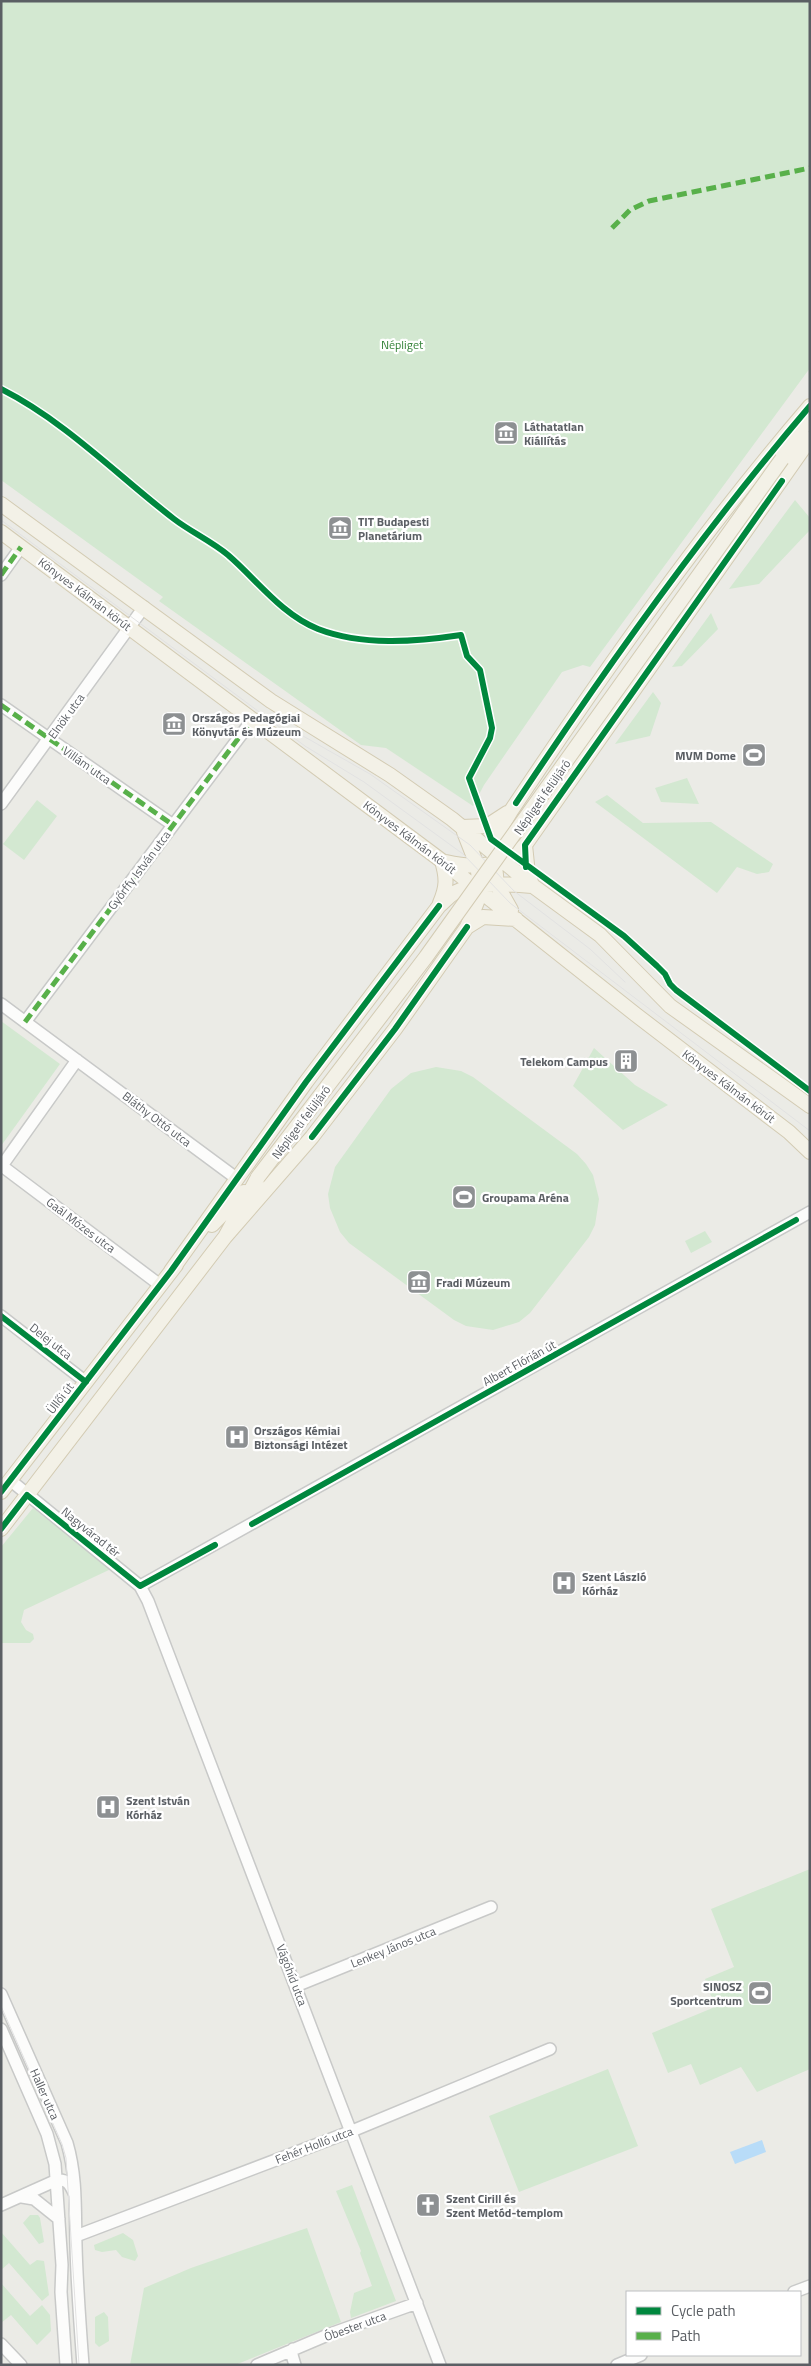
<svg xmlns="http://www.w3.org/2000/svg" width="811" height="2366" font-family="'Titillium Web',sans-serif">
	<rect width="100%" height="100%" fill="#ebebe6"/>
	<path fill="#d3e8d1" d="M1,1H810V368L590,667L583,665L562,672L484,785L473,806L386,748L361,745L159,601L163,597L1,480Z
		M795,500L810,518V530L759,584L729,589Z
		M711,613L718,629L682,666L672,667Z
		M653,692L661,703L650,736L615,744Z
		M687,778L699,804L661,802L655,788Z
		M607,795L643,823L711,822L773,864L769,872L757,874L737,867L717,893L595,802Z
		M37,800L57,816L24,860L3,844Z
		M1,1021L60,1064L1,1146Z
		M594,1048L635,1085L668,1105L623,1130L573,1086Z
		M436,1067L461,1071L473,1077L577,1154L586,1164L593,1175L599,1199L595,1225L589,1237L530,1313L519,1322L493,1330L466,1326L454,1320L349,1243L340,1232L330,1208L328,1194L335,1167L391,1089L411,1073Z
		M705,1231L712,1242L691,1253L685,1241Z
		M33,1508L111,1569L24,1610L21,1622L26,1630L33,1634L34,1639L30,1643H1V1547Z
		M810,1869V2069L757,2092L741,2067L700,2085L691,2064L668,2073L652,2033L715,2007L705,1979L734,1967L711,1909Z
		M608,2069L638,2146L519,2192L489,2116Z
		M352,2185L396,2301L351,2318L350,2312L354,2293L372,2286L360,2253L361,2251L336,2191Z
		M30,2215H38L40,2218L44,2242L39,2244L23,2223Z
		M307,2228L341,2322L235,2365H130L144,2288L191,2268Z
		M1,2232L30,2265L37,2260L44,2261L49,2295L42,2301L9,2263L1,2270Z
		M123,2233L133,2240L138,2256L135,2261L122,2257L116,2250L102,2252L95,2250L94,2245Z
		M1,2283L30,2316L42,2305L50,2315L51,2331L37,2345L11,2315L1,2323Z
		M104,2312L108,2317L109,2341L99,2347L95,2343V2317Z"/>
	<path fill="#b8dcf8" d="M762,2140L766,2152L735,2164L730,2152Z"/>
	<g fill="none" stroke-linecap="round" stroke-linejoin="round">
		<defs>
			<path id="minor" d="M1,575L21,547
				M1,705L173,825
				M1,804L144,607
				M1,1004L236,1178
				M25,1022L253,719
				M2,1166L160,1285
				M1,1167L77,1060
				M1,1316L86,1382
				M10,1480L140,1586L148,1601L440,2365
				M140,1586L810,1212
				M296,1986L491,1907
				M1,1994L67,2143C77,2177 75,2211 76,2246C77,2286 80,2325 83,2365
				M1,2029L47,2134L55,2164L62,2265L61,2292L66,2365
				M22,2197L34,2199L59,2219
				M1,2205L57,2180C67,2179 70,2184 74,2193
				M76,2236L352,2131L550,2049
				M794,2292L810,2286
				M1,2344L21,2365
				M293,2349L292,2355L295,2365
				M257,2365L330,2334L417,2303
				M617,2365L641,2355"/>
			<path id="major" d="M782,459L808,420
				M1,504L271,701L390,775L452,819L533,886L600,935L670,1006L810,1106
				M1,532L442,861L635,1014L789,1132L810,1152
				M462,827L487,826L507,813
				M525,845L528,874L532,885
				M446,862C476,869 503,867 525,845L810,439
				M440,903C447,887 447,878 442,861
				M511,910L497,885L493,846V841L511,811C604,671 701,533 810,406
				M467,927L483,917L516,919
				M212,1225L244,1192
				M225,1237L312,1137L395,1029L467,927L477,902L480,885L477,865L464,832
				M171,1271L306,1082L439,906C444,902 449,896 454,893C472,882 512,884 532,886
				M1,1492L176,1265
				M1,1529L225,1237L258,1177"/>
		</defs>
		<use href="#minor" stroke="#c8c9c8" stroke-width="14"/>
		<use href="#major" stroke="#d3cbb3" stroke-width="16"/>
		<use href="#minor" stroke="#fcfcfb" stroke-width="11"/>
		<use href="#major" stroke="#f3f1e7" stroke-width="14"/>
		<path stroke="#e2e2e2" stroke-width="1" d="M1,520L305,746L364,782L463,854L510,903L810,1131
			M296,732L370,774L470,845L514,891L590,949L625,982
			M1,2006L62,2144L66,2158L79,2365"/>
		<defs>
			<path id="major-bridge" d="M258,1177L426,957L782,459"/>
		</defs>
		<use href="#major-bridge" stroke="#d3cbb3" stroke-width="16" stroke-linecap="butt"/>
		<use href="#major-bridge" stroke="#f3f1e7" stroke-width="14"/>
		<path stroke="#58b04a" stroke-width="5" stroke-dasharray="10 5" stroke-linecap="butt" d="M612,228L630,210L649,201L810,168
			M1,575L21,547
			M1,705L173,825
			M25,1022L253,719"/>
		<defs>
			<path id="cycleway" d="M1,389C66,422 117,475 174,519C191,532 211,541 228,555C257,580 281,614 318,629C362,646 415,642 461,635L467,656L480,670L492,728L490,738L469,778L491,839L624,936L657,966L665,974L670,984L676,990L810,1091
				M516,803C607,666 703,531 810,406
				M526,867L525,845L782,481
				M312,1137L395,1029L467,927
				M1,1316L86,1382
				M1,1492L171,1271L306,1082L439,906
				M252,1524L796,1220
				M1,1529L27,1495L140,1586L215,1545"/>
		</defs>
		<use href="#cycleway" stroke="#fff" stroke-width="9"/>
		<use href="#cycleway" stroke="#00873e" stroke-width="6"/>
	</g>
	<defs>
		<symbol id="museum-square" viewBox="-11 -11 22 22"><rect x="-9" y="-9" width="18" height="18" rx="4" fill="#8d9092" stroke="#fff"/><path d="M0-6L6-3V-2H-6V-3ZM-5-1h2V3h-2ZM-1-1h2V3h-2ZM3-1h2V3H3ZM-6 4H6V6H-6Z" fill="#fff"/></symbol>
		<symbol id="stadium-square" viewBox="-11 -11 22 22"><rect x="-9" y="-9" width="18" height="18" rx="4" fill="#8d9092" stroke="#fff"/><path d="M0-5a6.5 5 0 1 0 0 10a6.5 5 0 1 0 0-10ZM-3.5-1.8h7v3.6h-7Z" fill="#fff"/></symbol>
		<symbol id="building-square" viewBox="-11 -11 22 22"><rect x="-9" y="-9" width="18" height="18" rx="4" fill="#8d9092" stroke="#fff"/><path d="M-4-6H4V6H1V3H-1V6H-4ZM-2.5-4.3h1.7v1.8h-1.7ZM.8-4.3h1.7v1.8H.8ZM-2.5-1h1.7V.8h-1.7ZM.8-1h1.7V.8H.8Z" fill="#fff"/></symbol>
		<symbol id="hospital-square" viewBox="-11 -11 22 22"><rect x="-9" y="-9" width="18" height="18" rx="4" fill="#8d9092" stroke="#fff"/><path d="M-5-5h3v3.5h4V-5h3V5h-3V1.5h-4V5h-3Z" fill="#fff"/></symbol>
		<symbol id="church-square" viewBox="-11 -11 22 22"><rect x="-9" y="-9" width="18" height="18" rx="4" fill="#8d9092" stroke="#fff"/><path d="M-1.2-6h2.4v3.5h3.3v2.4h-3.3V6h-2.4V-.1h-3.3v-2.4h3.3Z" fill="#fff"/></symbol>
	</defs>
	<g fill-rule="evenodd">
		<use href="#museum-square" x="492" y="419" width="28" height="28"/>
		<use href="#museum-square" x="326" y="514" width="28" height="28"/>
		<use href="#museum-square" x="160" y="710" width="28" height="28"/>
		<use href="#stadium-square" x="740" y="741" width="28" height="28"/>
		<use href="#building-square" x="612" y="1047" width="28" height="28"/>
		<use href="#stadium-square" x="450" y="1183" width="28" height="28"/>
		<use href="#museum-square" x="405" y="1268" width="28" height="28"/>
		<use href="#hospital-square" x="223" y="1423" width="28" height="28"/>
		<use href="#hospital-square" x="550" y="1569" width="28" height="28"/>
		<use href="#hospital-square" x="94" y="1793" width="28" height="28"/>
		<use href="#stadium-square" x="746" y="1979" width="28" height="28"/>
		<use href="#church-square" x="414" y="2191" width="28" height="28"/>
	</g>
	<g text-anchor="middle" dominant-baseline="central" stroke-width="4.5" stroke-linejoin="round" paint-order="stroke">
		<g font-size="12" fill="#348238" stroke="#fff">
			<text x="402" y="344">Népliget</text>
		</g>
		<g font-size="12" font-weight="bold" fill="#5b5f64" stroke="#fff" text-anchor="start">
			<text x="524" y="426">Láthatatlan<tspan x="524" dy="14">Kiállítás</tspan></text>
			<text x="358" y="521">TIT Budapesti<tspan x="358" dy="14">Planetárium</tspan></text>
			<text x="192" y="717">Országos Pedagógiai<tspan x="192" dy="14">Könyvtár és Múzeum</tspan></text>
			<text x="736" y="755" text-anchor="end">MVM Dome</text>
			<text x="608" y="1061" text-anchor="end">Telekom Campus</text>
			<text x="482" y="1197">Groupama Aréna</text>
			<text x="436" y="1282">Fradi Múzeum</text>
			<text x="254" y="1430">Országos Kémiai<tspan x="254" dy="14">Biztonsági Intézet</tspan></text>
			<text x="582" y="1576">Szent László<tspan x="582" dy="14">Kórház</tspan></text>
			<text x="126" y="1800">Szent István<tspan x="126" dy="14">Kórház</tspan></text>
			<text x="742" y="1986" text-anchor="end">SINOSZ<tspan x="742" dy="14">Sportcentrum</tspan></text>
			<text x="446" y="2198">Szent Cirill és<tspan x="446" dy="14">Szent Metód-templom</tspan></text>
		</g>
		<g font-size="12" fill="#5b5f64" stroke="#fff">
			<text transform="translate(85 594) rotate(37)">Könyves Kálmán körút</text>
			<text transform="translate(66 716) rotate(-54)">Elnök utca</text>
			<text transform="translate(87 765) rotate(35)">Villám utca</text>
			<text transform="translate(542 797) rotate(-55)">Népligeti felüljáró</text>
			<text transform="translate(410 837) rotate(37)">Könyves Kálmán körút</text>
			<text transform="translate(139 870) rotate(-53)">Győrffy István utca</text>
			<text transform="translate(729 1086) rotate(37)">Könyves Kálmán körút</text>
			<text transform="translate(157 1119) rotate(37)">Bláthy Ottó utca</text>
			<text transform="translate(301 1122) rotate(-53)">Népligeti felüljáró</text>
			<text transform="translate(81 1225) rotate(37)">Gaál Mózes utca</text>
			<text transform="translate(51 1341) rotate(38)">Delej utca</text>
			<text transform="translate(519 1363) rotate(-29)">Albert Flórián út</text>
			<text transform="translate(60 1398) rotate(-52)">Üllői út</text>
			<text transform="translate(91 1532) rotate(39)">Nagyvárad tér</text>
			<text transform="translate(393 1947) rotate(-22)">Lenkey János utca</text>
			<text transform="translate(292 1975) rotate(69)">Vágóhíd utca</text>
			<text transform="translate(45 2094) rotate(66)">Haller utca</text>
			<text transform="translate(314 2145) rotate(-21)">Fehér Holló utca</text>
			<text transform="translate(355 2326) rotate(-20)">Óbester utca</text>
		</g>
	</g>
	<rect width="811" height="2366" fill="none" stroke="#5b5f64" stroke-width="5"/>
	<rect x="626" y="2291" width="175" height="65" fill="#ffffff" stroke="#bdbfc1"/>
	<rect x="636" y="2307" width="25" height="8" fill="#00873e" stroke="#bdbfc1"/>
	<text x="671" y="2316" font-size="15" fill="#5b5f64">Cycle path</text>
	<rect x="636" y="2332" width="25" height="8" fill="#58b04a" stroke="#bdbfc1"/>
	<text x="671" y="2341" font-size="15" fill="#5b5f64">Path</text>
</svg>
